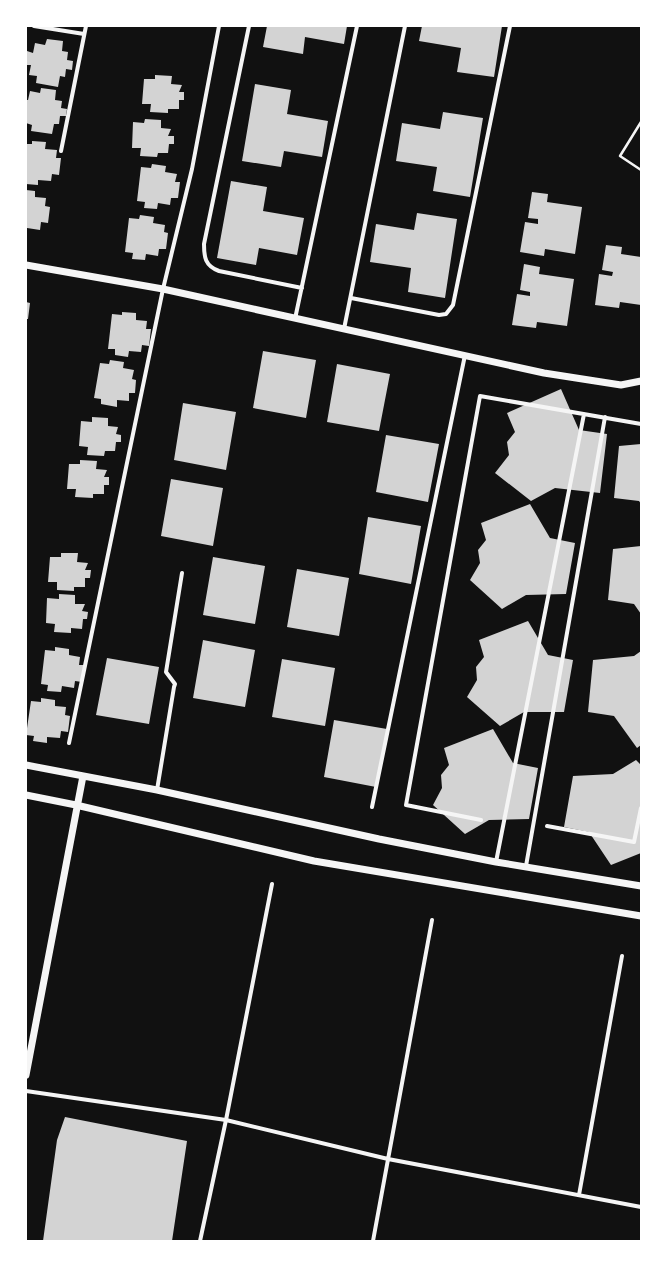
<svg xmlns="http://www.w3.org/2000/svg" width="667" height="1267" font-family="Overpass,sans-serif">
	<rect width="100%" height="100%" fill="#111"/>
	<path fill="#d3d3d3" d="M267,26H347L344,44L305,37L303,54L263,47Z
		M422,26H502L494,77L457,72L461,48L419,41Z
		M47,39L63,41L62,51L68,52L67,60L73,61L72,70L66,69L65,77L60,76L58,87L36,83L37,76L29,75L31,65H26L27,51L33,53L35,43L45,45Z
		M155,75L172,76L171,84L182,85L179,92H184V100H179V109H168V113L150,112L151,104H142L144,79H155Z
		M255,84L291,90L287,114L328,121L322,157L284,151L281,167L242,161Z
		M41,88L56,90L55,100L62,101L61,108L67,109L66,116H60L59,124H54L52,134L31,131L32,125L26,123V100H28L30,91L40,93Z
		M443,112L483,118L470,197L433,191L437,167L396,161L402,123L440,129Z
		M145,119L161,120V128L171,129L168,136H174V144H169L168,153H158L157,157L140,156L141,148H132L133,122L144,123Z
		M32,141L46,142L45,149L57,150L56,158H61L59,175L52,174L51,181L38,180V185L26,184V144H32Z
		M152,164L166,166L165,172L177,174L175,182H180L178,198H171L170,205L158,203L157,209L144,208L145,202L137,201L141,167L151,168Z
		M231,181L267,187L263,211L304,218L297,255L259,248L256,265L217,258Z
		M26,190L35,191V197L46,198L45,206L50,207L48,223L41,222L40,230L27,228L26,231Z
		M532,192L548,194L547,202L582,207L575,254L545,249L544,256L520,252L525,222L538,224V219L528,218Z
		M417,213L457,219L445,298L408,292L411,268L370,262L376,224L414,230Z
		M140,215L154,217L153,223L165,225L164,232L168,233L166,249H159L158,256L146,254L145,260L132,259L133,253L125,252L129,218L139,219Z
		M606,245L622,247L621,254L641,257V305L620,302L619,308L595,305L599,274L612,276L613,272L602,270Z
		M524,264L540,267L539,274L574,279L567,326L537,322L536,328L512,325L517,294L530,296V292L520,290Z
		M26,302L30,303L28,319H26Z
		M122,312L136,313V320L147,321L146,329H151L149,346L142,345L141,352L129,351L128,357L115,355V349H108L112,314L122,315Z
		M263,351L316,360L306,418L253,408Z
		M110,360L124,362L123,368L134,370L132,379L136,380L135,393H129V401L117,400V407L101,404V399L94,398L100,363L109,364Z
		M337,364L390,374L379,431L327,422Z
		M561,389L579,430L607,434L600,493L555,488L531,501L495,473L509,455L507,442L515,432L507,413Z
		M183,403L236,412L226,470L174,460Z
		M92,417L108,418V426L118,427L116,434L121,435V442H116L115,451H105L104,456L87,455L88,447L79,446L81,421L92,422Z
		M386,435L439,444L428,502L376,492Z
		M641,444V504L639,501L614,498L619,446Z
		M80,460L97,461L96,469L107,470L104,477H109V485H104V494H93V498L75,497L76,489H67L69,464H80Z
		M171,479L223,488L213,546L161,536Z
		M530,504L550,538L575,543L566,594L526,595L502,609L470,580L480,563L478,550L486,540L481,523Z
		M368,517L421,526L411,584L359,574Z
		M641,546V614L634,604L608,600L613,549Z
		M61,553H78L77,562L88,563L85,570H91L90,578H85V587H74V591L57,590V582H48L50,557H61Z
		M213,557L265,566L255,624L203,615Z
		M297,569L349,578L339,636L287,627Z
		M59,594L75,595V604H85L82,611L88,612L87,619H83L82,629L71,628V633L54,632L55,624L46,623L47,598L59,599Z
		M528,621L548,655L573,660L564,712H524L500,726L467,697L477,680L476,667L484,657L479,640Z
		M203,640L255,650L245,707L193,698Z
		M55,647L69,649V655L80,657L79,665H84L82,682L75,681L74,688L62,686L61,692L47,691L48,685L41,684L45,650L55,651Z
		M641,651V745L637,748L614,716L588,712L593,660L634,656Z
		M107,658L159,667L149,724L96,715Z
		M282,659L335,668L325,726L272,717Z
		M41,698L55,700V706L66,707L65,715L70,716L68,732L61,731L60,738L47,737V743L33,741L34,736L26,735L31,701L41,702Z
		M334,720L387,729L376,787L324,777Z
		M493,729L513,763L538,768L529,819L489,820L465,834L433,805L442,788L441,775L449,765L444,748Z
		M636,760L641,765V853L611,865L589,832L564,827L573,776L613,774Z
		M65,1117L187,1141L172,1241H43L57,1140Z"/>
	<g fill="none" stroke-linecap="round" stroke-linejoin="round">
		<path stroke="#f5f5f5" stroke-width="2.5" d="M641,122L620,156L641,170"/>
		<path stroke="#f5f5f5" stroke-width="4" d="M34,26L84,34
			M249,26L204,244C204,257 205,266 219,271L302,288
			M61,151L86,26
			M351,298L439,315L446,314L453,305L510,26
			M295,319L357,26
			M344,329L405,26
			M69,743L163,289L192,169L219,26
			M157,790L174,687L175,684L166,672L182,573
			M372,807L465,355
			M481,820L406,805L480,396L641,424
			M547,826L634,842L641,808
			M496,862L584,414
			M526,866L605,417
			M26,1091L226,1120L388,1159L641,1207
			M579,1195L622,956
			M200,1241L226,1120L272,884
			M373,1241L432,920"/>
		<path stroke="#f5f5f5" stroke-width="7" d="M26,265L163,289L544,373L621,385L641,381
			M26,765L157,790L379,839L496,862L641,886
			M26,795L76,805L314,861L641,916
			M26,1075L83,776"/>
	</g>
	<rect width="667" height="1267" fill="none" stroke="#ffffff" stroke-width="54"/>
</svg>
